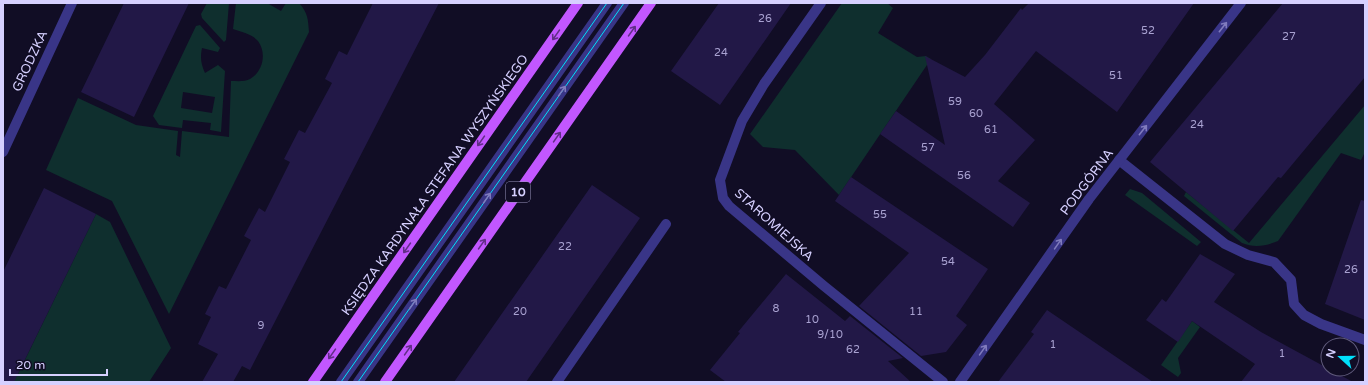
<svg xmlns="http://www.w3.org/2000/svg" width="1368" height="385" font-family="'Varela Round',sans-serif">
	<rect width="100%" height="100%" fill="#110d25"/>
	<path fill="#0f2f2e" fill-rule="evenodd" d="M207,3H229L226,40L224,42L202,18L201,14Z
		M236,3H267L281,11L286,3H299C308,13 308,19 309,32L169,314L112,201L46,170L78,98L136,125L178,131L176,155L180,157L182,131L229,137L231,81C237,81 245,82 250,79C263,72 267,53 258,41C252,34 242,32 233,29Z
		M842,3H887L893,8L878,33L917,57L926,56L931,59L839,195L795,150L763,147L750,134Z
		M200,25L220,48L218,52L202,48C200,58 201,64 205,73L218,65L225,71L221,132L210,130L211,123L183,120L182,128L159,125L153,116L196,26ZM183,92L215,97L212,113L181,108Z
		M1365,105V152L1361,160L1341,153L1278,241C1265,246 1255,248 1242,243L1184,196L1186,192L1249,243Z
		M1130,189L1142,193L1201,242L1197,246L1125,195Z
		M96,214L110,222L171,348L149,382H3V367L18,374Z
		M1192,321L1200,327L1178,358L1181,373L1178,377L1161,365Z"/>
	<path fill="#221847" d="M124,3H189L134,117L81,92Z
		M373,3H439L250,370L242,366L233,382H202L218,354L198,344L211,317L205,314L219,286L226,289L251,240L244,236L259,208L265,212L290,162L284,159L299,130L305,133L332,83L325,79L339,51L347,55Z
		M719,3H791L720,105L671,71Z
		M1029,3H1194L1117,112L1036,51L994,104L1035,140L998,181L1030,203L1013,227L880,134L896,111L945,145L925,56L965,77L985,55L1021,8L1022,10Z
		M1283,3H1365V77L1281,178L1278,177L1233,231L1150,162Z
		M851,177L988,269L956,316L967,325L946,352L921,356L859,306L909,253L835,201Z
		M592,185L640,218L526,382H454Z
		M44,188L96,214L14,382H3V272Z
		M1361,200L1365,201V320L1325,304Z
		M1200,254L1235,274L1214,302L1261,332L1353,382H1241L1255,364L1192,321L1178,342L1146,320L1162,299L1166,302Z
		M786,274L845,321L850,316L903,358L888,361L911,382H726L710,370L740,333L738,332Z
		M1047,310L1153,382H998L1034,334L1031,332Z"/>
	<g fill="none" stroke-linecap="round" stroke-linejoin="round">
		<path stroke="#393587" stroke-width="10" d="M1119,160L1225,244L1248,255L1274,262L1291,280L1294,304L1304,315L1321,324L1365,340
			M341,382L607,3
			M358,382L624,3
			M557,382L666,224"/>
		<path stroke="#393587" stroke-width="10" d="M821,3L764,84L742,121L720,180L723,198L729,206L824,286L943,382
			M3,152L72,3
			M960,382L1089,199L1241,3"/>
		<path stroke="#c257ff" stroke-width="10" d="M313,382L578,3
			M385,382L651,3"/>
		<path stroke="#00e0fb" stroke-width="1" d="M341,382L607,3
			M358,382L624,3"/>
	</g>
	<defs><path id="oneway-shaft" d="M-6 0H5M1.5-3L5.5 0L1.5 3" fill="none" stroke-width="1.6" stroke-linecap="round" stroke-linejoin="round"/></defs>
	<g stroke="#807bbd">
		<use href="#oneway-shaft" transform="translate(1223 27) rotate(-52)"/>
		<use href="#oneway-shaft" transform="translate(562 91) rotate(-55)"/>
		<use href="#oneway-shaft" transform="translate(1143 130) rotate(-52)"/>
		<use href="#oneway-shaft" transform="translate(487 198) rotate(-55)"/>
		<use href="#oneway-shaft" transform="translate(1058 244) rotate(-55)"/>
		<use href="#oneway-shaft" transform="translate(413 304) rotate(-55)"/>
		<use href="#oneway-shaft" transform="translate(983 350) rotate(-55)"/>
	</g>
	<g stroke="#612e87">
		<use href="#oneway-shaft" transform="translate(632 31) rotate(-55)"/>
		<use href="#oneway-shaft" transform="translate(556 35) rotate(125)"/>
		<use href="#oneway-shaft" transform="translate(557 137) rotate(-55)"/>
		<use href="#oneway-shaft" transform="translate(481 141) rotate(125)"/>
		<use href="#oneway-shaft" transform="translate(482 244) rotate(-55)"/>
		<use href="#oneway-shaft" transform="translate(407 248) rotate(125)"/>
		<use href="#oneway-shaft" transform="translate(408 350) rotate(-55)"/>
		<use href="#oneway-shaft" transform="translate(332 354) rotate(125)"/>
	</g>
	<g text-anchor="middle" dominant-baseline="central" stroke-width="3" stroke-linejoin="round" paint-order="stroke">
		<g font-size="11" fill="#a9a2d1">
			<text x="765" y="18">26</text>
			<text x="1148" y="30">52</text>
			<text x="1289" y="36">27</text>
			<text x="721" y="52">24</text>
			<text x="1116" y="75">51</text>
			<text x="955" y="101">59</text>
			<text x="976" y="113">60</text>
			<text x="1197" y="124">24</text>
			<text x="991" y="129">61</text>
			<text x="928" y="147">57</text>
			<text x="964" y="175">56</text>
			<text x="880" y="214">55</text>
			<text x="565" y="246">22</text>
			<text x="948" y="261">54</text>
			<text x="1351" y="269">26</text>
			<text x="776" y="308">8</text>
			<text x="520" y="311">20</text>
			<text x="916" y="311">11</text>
			<text x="812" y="319">10</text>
			<text x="261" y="325">9</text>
			<text x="830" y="334">9/10</text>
			<text x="1053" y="344">1</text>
			<text x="853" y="349">62</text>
			<text x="1282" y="353">1</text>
		</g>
		<rect fill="#110d25" stroke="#9b96be" stroke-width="1" x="506" y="182" width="24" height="20" rx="3"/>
		<g font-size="12" font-weight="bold" fill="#d6d0ff">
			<text x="518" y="192">10</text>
		</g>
		<g font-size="13" fill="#d6d0ff" stroke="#110d25">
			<text transform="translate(30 61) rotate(-65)">GRODZKA</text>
			<text transform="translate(1087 182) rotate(-53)">PODGÓRNA</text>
			<text transform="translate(435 185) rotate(-55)">KSIĘDZA KARDYNAŁA STEFANA WYSZYŃSKIEGO</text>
			<text transform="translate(774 225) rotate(42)">STAROMIEJSKA</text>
		</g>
	</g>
	<rect width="1368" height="385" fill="none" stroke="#d6d0ff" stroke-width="8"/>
	<g transform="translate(1340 357) rotate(291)"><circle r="19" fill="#110d25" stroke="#605b7c"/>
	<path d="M0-3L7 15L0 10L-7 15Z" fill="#00e0fb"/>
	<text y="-6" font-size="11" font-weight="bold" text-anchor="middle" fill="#d6d0ff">N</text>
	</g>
	<path d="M10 369v6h97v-6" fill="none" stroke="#d6d0ff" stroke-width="2"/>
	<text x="16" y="369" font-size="12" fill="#d6d0ff" stroke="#110d25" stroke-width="3" paint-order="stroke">20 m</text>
</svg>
